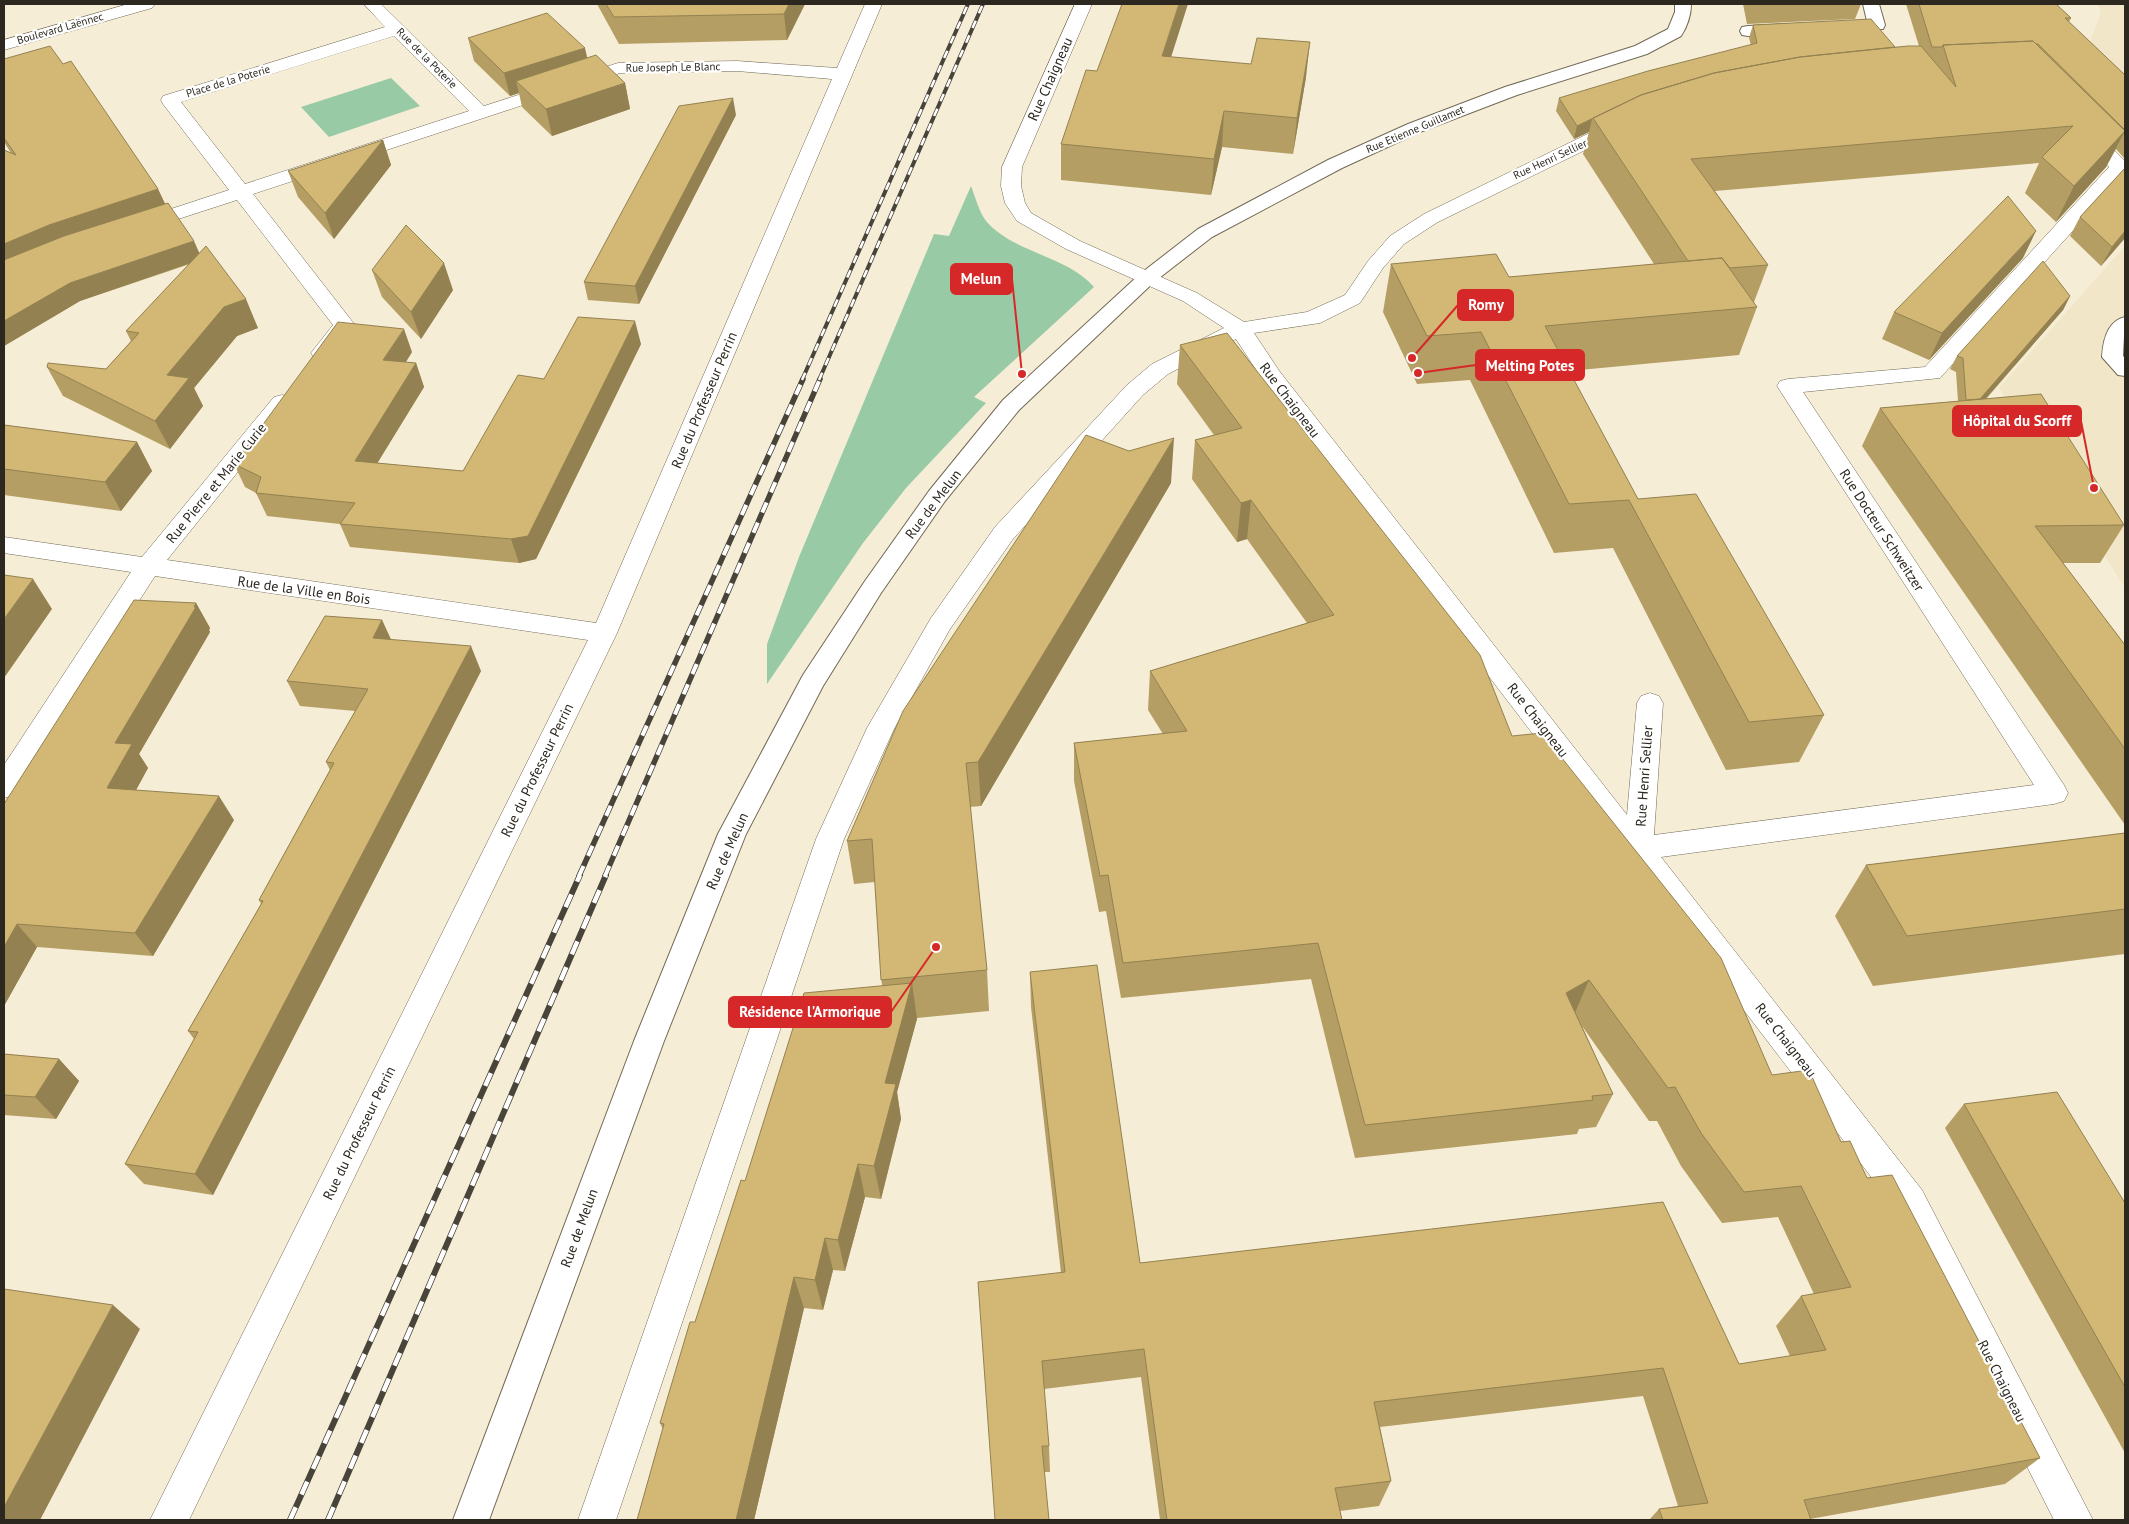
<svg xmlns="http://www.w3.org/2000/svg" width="2129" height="1524" font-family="'PT Sans',sans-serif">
	<rect width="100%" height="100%" fill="#f6edd7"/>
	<path fill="#f1e6c7" d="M2098,4H2125V96L2084,57L2101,13Z
		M2125,246V588L1999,388Z"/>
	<path fill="#98caa6" d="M391,78L420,106L329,137L301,107Z
		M971,186C975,196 979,212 986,221C1015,254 1066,255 1094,287L974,397L986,403L906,488L863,543L767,684V644L799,557L934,234L949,236Z"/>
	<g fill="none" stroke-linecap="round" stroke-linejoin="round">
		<defs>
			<path id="service" d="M1675,4H1691C1691,15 1687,27 1681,36L1647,54L1517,95L1420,132L1342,168L1212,237L1154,282L1019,410L945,501L881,593L823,686L746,834L664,1041L489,1520H453L634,1041L718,834L803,675L865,581L929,491L1003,400L1140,274L1198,229L1328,160L1408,124L1505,87L1635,46L1668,29L1675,12Z
				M1863,4H1879L1885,25L1883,29L1836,31L1834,27L1836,23L1867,21Z
				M1788,24L1794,25L1796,29L1794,33L1748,36L1742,35L1740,31L1742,27L1748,26Z
				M2125,317L2123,356L2125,358V376L2118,375L2102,357C2103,341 2107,321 2125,317Z"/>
			<path id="minor" d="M364,4H381L484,106L618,63L737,61L837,68L865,4H882L617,633L189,1520H150L588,640L155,576L14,795L4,798V765L131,572L4,553V537L142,557L274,397L282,395L290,397L293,402L290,407L167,560L596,623L832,79L737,71L620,73L253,194L355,325L330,358L322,360L314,358L311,353L333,325L237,200L141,231L134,229L131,225L134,221L229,190L163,104L161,100L163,96L385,27ZM394,36L469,111L245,184L181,102Z
				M1075,4H1092L1022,167L1021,186L1025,203L1031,213L1080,241L1197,293L1244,322L1307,312L1345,295L1368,261L1390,236L1424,214L1612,122H1626L1628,126L1626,130L1438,222L1404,244L1383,268L1360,303L1320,323L1254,333L1280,372L1627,815L1637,703L1641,696L1650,693L1659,696L1663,703L1654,835L2034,785L1777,386L1780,381L1788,379L1925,367L2109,167L2078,136L2076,132L2078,128H2092L2125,161V173L1940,378L1803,392L2064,785L2068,793L2064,801L2054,804L1661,857L1922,1190L2093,1520H2054L1898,1212L1264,382L1236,339L1168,374L1143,395L1013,539L950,629L894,729L844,839L616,1520H578L816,839L867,728L931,618L995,527L1127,385L1152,364L1224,328L1183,301L1066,249L1017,221L1005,203L1001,186L1002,167Z"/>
			<path id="secondary" d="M128,4H155L152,8L4,50V40Z"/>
		</defs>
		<use href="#service" stroke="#716955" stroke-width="2"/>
		<use href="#minor" stroke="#716955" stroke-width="1"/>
		<use href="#secondary" stroke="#716955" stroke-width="1"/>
		<use href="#service" fill="#fff" fill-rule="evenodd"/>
		<use href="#minor" fill="#fff" fill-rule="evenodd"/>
		<use href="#secondary" fill="#fff" fill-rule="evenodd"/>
		<defs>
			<path id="rail-far2" d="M802,380L968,4
				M819,380L983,4"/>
			<path id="rail-far1" d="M579,876L803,379
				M605,876L820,379"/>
			<path id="rail" d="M290,1520L580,875
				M328,1520L606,875"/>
		</defs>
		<use href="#rail-far2" stroke="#48443a" stroke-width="4"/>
		<use href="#rail-far1" stroke="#48443a" stroke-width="5.5"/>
		<use href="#rail" stroke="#48443a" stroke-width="6"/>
		<use href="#rail-far2" stroke="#fff" stroke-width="2.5" stroke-dasharray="8" stroke-linecap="butt"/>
		<use href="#rail-far1" stroke="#fff" stroke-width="4" stroke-dasharray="11" stroke-linecap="butt"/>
		<use href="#rail" stroke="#fff" stroke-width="4.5" stroke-dasharray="14" stroke-linecap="butt"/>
	</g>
	<path fill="#b59e64" d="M597,4H805L787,40L619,44Z
		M1743,4H1861L1855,19L1747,24Z
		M1906,4H2056L2071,18L2069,22L2125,75V159L2116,149L2106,167L2056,222L2025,193L2039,163L1715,191L1768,265L1754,302H1753L1757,307L1739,355L1569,371L1638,499L1824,715L1799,762L1726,770L1613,548L1554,553L1470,380L1417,384L1383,312L1391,264L1509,277L1654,264L1583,154L1589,132L1574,139L1556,111L1559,98L1751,45L1749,38L1753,25L1895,47L1919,46Z
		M468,38L587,58L625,83L630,109L552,136L522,107L519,93L510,96L474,61Z
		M1171,57L1306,77L1293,154L1222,147L1211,195L1061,180V144L1097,71Z
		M4,59L63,64L158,189L165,204L199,253L258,328L237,336L194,388L203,406L170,449L63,396L47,367L106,369L131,341L126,331L190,264L80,301L4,346V150L11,153L4,142Z
		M736,115L639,304L588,300L584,282Z
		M383,140L391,165L334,239L298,197L288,171Z
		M2125,168V238L2101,266L2070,236L2080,217Z
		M2023,258L1929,360L1882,339L1894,312Z
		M372,270L453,290L421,339L382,297Z
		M2070,296L2063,310L1986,399L2124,525L2100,563H2063L2125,645V825L1862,446L1880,408L1958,401L1956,372L1950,369L1957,356Z
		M641,344L536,559L519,563L350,547L340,524L267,516L256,493L245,487L234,464L412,352L406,362L416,363L424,387L377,463L463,471L544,379Z
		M1180,345L1512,736L1772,1075L1841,1142L1867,1178L2040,1458L2005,1484L1810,1519L1811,1520H1649L1659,1509L1678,1506L1643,1396L1380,1427L1391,1481L1379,1506L1340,1511L1342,1520H1160L1141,1377L1044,1389L1049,1446L1050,1472H1045L995,1520L1061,1273L1031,1007L1030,972L1140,1263L1739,1364L1790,1356L1776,1326L1801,1296L1814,1294L1778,1217L1722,1223L1681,1166L1657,1121H1649L1582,1026L1613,1094L1596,1127L1579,1129L1577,1134L1355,1158L1311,979L1121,998L1106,911L1099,912L1074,781V743L1163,734L1148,710L1150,671L1307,623L1247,539L1237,542L1192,479L1195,440L1214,435L1177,384Z
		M4,425L137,442L152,471L121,511L4,495Z
		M1171,483L981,806L970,807L987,970L989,1011L917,1018L897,1092L901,1119L881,1199L865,1197L845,1271L833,1270L823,1310L804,1308L754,1520H637L663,1429L660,1423L695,1322L745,1181L882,986L875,882L854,884L847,841Z
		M196,603L210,628L209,630L210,632L139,754L148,768L136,790L234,820L153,956L37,947L4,1006V804Z
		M382,620L391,639L481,671L213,1195L144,1184L125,1164L194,1039L188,1031L261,904L259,900L330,770L326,762L355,711L300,706L287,681Z
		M2125,833V954L1873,986L1835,916L1866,865Z
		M4,1054L59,1059L79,1081L56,1119L4,1115Z
		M1964,1104L2125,1203V1453L1945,1128Z"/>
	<path fill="#938151" d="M789,4H805L787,40L784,14Z
		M1179,4H1188L1160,92L1162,56Z
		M1310,42L1306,77L1293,154L1297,118Z
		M585,48L590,70L516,81L519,93L510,96L504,73Z
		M625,83L630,109L552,136L546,109Z
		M733,98L736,115L639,304L635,286Z
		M1224,111L1222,147L1211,195L1214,159Z
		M1592,119L1589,132L1574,139L1577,126Z
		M2125,131L2106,167L2056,222L2074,186Z
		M383,140L391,165L334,239L325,213Z
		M158,189L167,208L4,267V244L49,225Z
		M2036,231L2023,258L1929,360L1942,333Z
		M2125,231V238L2101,266L2112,247Z
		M194,241L202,259L80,301L4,346V321L70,283Z
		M444,263L453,290L421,339L411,312Z
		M2070,296L2063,310L1960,428L1967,414Z
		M246,299L258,328L237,336L194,388L203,406L170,449L155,421L167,375L224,307Z
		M635,321L641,344L536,559L519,563L511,539Z
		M404,329L412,352L392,383L383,360Z
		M416,363L424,387L364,485L355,461Z
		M1174,438L1171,483L981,806L978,762Z
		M137,442L152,471L121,511L105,482Z
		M1251,500L1247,539L1237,542L1241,503Z
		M33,579L52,609L4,678V619Z
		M196,603L210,628L209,630L210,632L139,754L148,768L124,812L107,788L115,743Z
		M382,620L393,645L373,638Z
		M471,646L481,671L213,1195L195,1174Z
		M219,796L234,820L153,956L135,933Z
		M17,924L37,947L4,1006V947Z
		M1589,980L1574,1015L1566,993Z
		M912,983L917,1019L897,1092L901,1119L881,1199L874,1166L885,1083Z
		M59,1059L79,1081L56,1119L35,1097Z
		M858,1164L865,1197L845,1271L838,1240Z
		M825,1238L833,1270L823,1310L815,1280Z
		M794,1277L804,1308L754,1520H736Z
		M113,1305L140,1329L40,1520H4V1507Z"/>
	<path fill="#d2b874" stroke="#938151" d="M606,4H789L784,14L614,17Z
		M1122,4H1179L1162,56L1251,64L1257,38L1310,42L1297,118L1224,111L1214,159L1061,144L1086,70L1097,71Z
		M1919,4H2056L2071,18H2065L2125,75V130L2038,44H2036L2033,41L1943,45L1942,47H1932Z
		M547,13L585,48L504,73L468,38Z
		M1871,19L1895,47L1800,57L1714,73L1641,95L1577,126L1559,98L1648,71L1757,43L1753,25Z
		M2033,41L2125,131L2074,186L2042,157L2073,126L1691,159L1768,265L1730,268L1722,258L1688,261L1593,118L1641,95L1714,73L1800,57L1908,46H1921L1956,87L1943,45Z
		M50,46L63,64L71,61L158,189L49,225L4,244V150L16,155L4,138V59Z
		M596,55L625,83L546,109L516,81Z
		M733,98L635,286L584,282L679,106Z
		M383,140L325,213L288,171Z
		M2125,168V231L2112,247L2080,217Z
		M2008,196L2036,231L1942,333L1894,312Z
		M168,203L194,241L70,283L4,321V260L64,236Z
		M406,225L444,263L411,312L372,270Z
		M206,246L246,299L224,307L167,375L189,378L155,421L47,367L48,363L106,369L139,333L126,331Z
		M1496,254L1509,277L1722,258L1757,307L1545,326L1638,499L1696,494L1824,715L1749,722L1629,500L1569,504L1481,332L1427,336L1391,264Z
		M2043,261L2070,296L1980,399L1966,400L1963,358L1957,356Z
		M578,317L635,321L528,536L511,539L340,524L355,503L256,493L261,477L234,464L338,322L404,329L383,360L416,363L355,461L463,471L518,375L544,379Z
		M1227,333L1480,655L1512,736L1542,733L1721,958L1772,1075L1809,1070L1841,1142L1850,1141L1867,1178L1892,1175L2040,1458L1804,1500L1811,1520H1663L1659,1509L1708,1503L1663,1368L1374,1402L1391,1481L1335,1488L1342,1520H1167L1144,1349L1042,1361L1049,1446H1042L1049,1520H995L978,1282L1065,1272L1030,972L1097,965L1140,1263L1663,1202L1739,1364L1826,1350L1801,1296L1851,1287L1801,1186L1744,1192L1701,1133L1675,1087L1668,1088L1589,980L1566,993L1613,1094L1592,1096L1593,1100L1365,1125L1318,943L1123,963L1108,875L1100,876L1074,743L1187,731L1150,671L1334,615L1251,500L1241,503L1195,440L1242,428L1180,345Z
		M2041,394L2124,525L2035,526L2125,645V749L1880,408Z
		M4,425L137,442L105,482L4,469Z
		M1086,435L1129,451L1174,438L978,762L966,763L987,970L881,980L872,839L847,841L903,711Z
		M4,575L33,579L4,619Z
		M134,600L196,603L194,607H196L115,743L132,744L107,788L219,796L135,933L17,924L4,947V804Z
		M325,616L382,620L373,638L471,646L195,1174L125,1164L198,1032L188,1031L263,901L259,900L334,763L326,762L368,689L287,681Z
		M2125,833V909L1907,936L1866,865Z
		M912,983L885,1083L896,1084L874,1166L858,1164L838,1240L825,1238L815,1280L794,1277L736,1520H637L664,1424L660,1423L690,1322H695L741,1180L745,1181L804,993Z
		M4,1054L59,1059L35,1097L4,1095Z
		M2057,1092L2125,1203V1387L1964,1104Z
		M4,1289L113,1305L4,1507Z"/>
	<g text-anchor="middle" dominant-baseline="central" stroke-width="4.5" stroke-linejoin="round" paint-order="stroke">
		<g font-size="11" fill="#2c2820" stroke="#fff">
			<text transform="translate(60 28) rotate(-16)">Boulevard Laënnec</text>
			<text transform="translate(427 58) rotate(45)">Rue de la Poterie</text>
			<text transform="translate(673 67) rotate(-1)">Rue Joseph Le Blanc</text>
			<text transform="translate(228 81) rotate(-17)">Place de la Poterie</text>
			<text transform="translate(1415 129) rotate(-23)">Rue Etienne Guillamet</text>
			<text transform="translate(1550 159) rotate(-25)">Rue Henri Sellier</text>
		</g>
		<g font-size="14" fill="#2c2820" stroke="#fff">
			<text transform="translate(1050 79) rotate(-66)">Rue Chaigneau</text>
			<text transform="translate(704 400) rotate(-67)">Rue du Professeur Perrin</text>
			<text transform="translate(1290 400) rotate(53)">Rue Chaigneau</text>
			<text transform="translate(216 483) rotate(-51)">Rue Pierre et Marie Curie</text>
			<text transform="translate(933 504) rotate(-53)">Rue de Melun</text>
			<text transform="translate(1882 530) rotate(57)">Rue Docteur Schweitzer</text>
			<text transform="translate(304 590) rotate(8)">Rue de la Ville en Bois</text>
			<text transform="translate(1538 720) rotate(52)">Rue Chaigneau</text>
			<text transform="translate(537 770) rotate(-64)">Rue du Professeur Perrin</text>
			<text transform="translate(1644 776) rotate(-86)">Rue Henri Sellier</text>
			<text transform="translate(727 851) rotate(-66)">Rue de Melun</text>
			<text transform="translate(1786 1040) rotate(52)">Rue Chaigneau</text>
			<text transform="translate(359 1133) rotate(-64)">Rue du Professeur Perrin</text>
			<text transform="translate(579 1228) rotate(-70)">Rue de Melun</text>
			<text transform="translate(2002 1381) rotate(63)">Rue Chaigneau</text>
		</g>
	</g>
	<path fill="none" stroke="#d62828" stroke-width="2" d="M1022 374L1012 279M1412 358L1458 305M1418 373L1476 365M2094 488L2081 421M936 947L891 1012"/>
	<g fill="#d62828" stroke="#fff" stroke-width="2">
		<circle cx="1022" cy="374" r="5"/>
		<circle cx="1412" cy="358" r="5"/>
		<circle cx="1418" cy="373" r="5"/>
		<circle cx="2094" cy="488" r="5"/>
		<circle cx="936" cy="947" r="5"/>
	</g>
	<g fill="#d62828" stroke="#d62828" stroke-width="2">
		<rect x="951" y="264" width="61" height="30" rx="5"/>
		<rect x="1458" y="290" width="55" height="30" rx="5"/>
		<rect x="1476" y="350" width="108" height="30" rx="5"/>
		<rect x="1953" y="406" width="128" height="30" rx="5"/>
		<rect x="729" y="997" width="162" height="30" rx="5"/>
	</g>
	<g font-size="15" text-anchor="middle" font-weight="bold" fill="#fff">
		<text x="981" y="284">Melun</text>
		<text x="1486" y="310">Romy</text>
		<text x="1530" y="371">Melting Potes</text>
		<text x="2017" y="426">Hôpital du Scorff</text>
		<text x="810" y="1017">Résidence l'Armorique</text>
	</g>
	<rect width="2129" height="1524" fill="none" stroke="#2c2820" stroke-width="10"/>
</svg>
